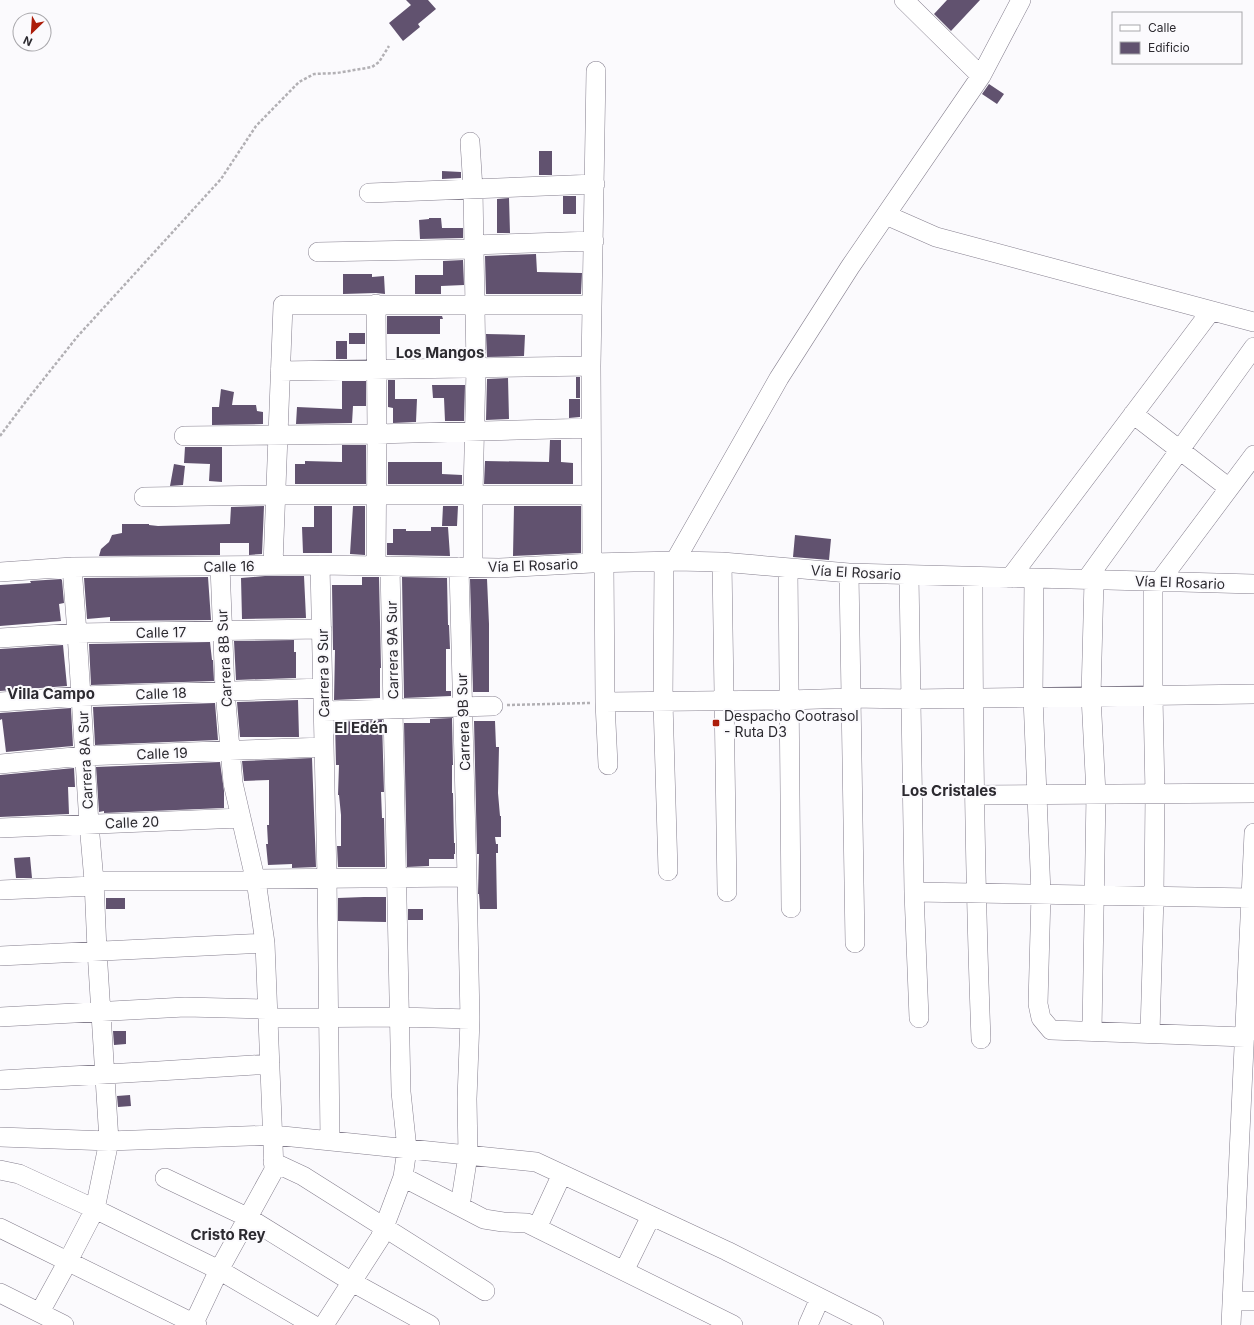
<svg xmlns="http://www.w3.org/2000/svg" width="1254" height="1325" font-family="Inter,sans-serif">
	<rect width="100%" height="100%" fill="#fbfafd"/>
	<path fill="#61526f" d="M406,0H428L436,9L418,24L420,27L403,41L389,23L411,5Z
		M947,0H980L951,31L934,14Z
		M989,84L1004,94L997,104L982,94Z
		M539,151H552V175H539Z
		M442,171L461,172V178L442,179Z
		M563,196H576V214H563Z
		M509,198L510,233H497V199Z
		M429,218H441L442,228H463V238L420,239L419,220L429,219Z
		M536,254L537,272L582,273L581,294H486L485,256Z
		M463,260L464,285L441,286V294H415V275H443V261Z
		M343,274H372V277L384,276L385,294L376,293L343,294Z
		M387,316H442L443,319H440V334H387Z
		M349,333H365V344H349Z
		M486,334L525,335L524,356L487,357Z
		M336,341H347V359H336Z
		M441,348L465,349V357H440Z
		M576,377H580V398H576Z
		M508,378L509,419L486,420L487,379Z
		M388,380H395V399H417L416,422L393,423V408L388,407Z
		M342,381H366V406H353L352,423L296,424L297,407L342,409Z
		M432,385H465L464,421H445L444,398H433Z
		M221,389L234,392L232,405H256L257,411L263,412V424L212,425V407H219Z
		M569,399H580V417L569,418Z
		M550,440H561V462L573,463V484H484L485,461L549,462Z
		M342,445H366V484H295V464H305V461L342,462Z
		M185,447H222V482L209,481L210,464L184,463Z
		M388,462H442V474L462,475V484H388Z
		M174,464L185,466L183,485L170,486Z
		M264,506L262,554L249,555V543H220V555L99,556L101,549L109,542L112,535L122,533V524H149V525L158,526L230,524L231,507Z
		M314,506H332V553H303L302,527H314Z
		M353,506H365V555L350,554Z
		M443,506H458L457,526H442Z
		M514,506H581V553L513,556Z
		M431,527H448L450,556L387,555V543H393V529H406V531H431Z
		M795,535L831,539L829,560L793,557Z
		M265,576H304L306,618L242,619L241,578Z
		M208,577L211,620L110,621V617L87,619L84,578Z
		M362,577H379L381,668H380V698L334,700L335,650H333L332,585H362Z
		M402,577L447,578L448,625H449L450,649H446V691H451V696L404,698Z
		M61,579L62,580L64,603L59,604L61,621L0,626V585L31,583L30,581Z
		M470,579H487L489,624V692H473Z
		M294,640V652H296V678L236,680L234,641Z
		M210,642L212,660H213L214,681L91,685L89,644Z
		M63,645L67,686L0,691V649Z
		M298,700L299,737H240L237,702Z
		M215,703L218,740L95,745L93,707Z
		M71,708L73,746L6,752L2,719L0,720V713Z
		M452,718L453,765H452V793H453L454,843H455V854H454V859H429V866L407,867L404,723H430V719Z
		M382,720L384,792H381L382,818H384L385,867H338L337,846H341V815L339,795H338L339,765H336L335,722Z
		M474,721H495L496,747H499L498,793L500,816H501V837H495L496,844H498V853H496L497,909H480L479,894H478L479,854H477Z
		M312,758L316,867L292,868V864L268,865L266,844H268L267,825H269V780L244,781L242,761Z
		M220,762L224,791V808L104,813V811L99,812L96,767Z
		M74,768L75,787H68L69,814L0,817V775Z
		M30,857L32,878H16L14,858Z
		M364,897H386V922L338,921V898Z
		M106,898H125V909H106Z
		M408,909H423V920H408Z
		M113,1031H126V1044L114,1045Z
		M130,1095L131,1106L118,1107L117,1096Z"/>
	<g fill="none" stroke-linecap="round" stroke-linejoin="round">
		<defs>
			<path id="minor" d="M904,0L981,76
				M470,142L473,189L476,368L473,495V567
				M369,193L595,184
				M886,215L936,237L1254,322
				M473,245L594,241
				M318,252L473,249
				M280,371L591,366
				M1133,414L1229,488
				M184,436L377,434L591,428
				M144,497L276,495H591
				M675,561L779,378L850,267L981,76L1021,0
				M664,562L663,702L668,871
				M722,562L727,892
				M592,563L591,366L596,71
				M604,563L605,702L608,765
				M273,565L283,305H592
				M320,565L327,878L330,1141
				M376,565L377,434L376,304
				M459,567L467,877L470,1019L467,1099L468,1155L460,1206
				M788,568L791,908
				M0,572L72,567L320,565L499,568L592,563L675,561L722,562L849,573L1254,584
				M849,573L855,943
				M909,575L914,892L919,1018
				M973,577C973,732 975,885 981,1039
				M1010,578L1211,311
				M1034,578L1033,697L1041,894L1038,1004L1041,1018L1051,1030L1245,1037
				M1086,580L1254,347
				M1159,582L1254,455
				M0,638L77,633L322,629
				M0,702L81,696L323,688
				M605,702L789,700L851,698L912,699L1254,694
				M324,711L493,706
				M0,764L84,756L324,747
				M974,795L1254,793
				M0,828L241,818
				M256,879L467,877
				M94,881H256
				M0,890L94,886
				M914,892L1251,898
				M0,956L265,943
				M0,1017L185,1007L267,1009
				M268,1018L399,1017L470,1019
				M1092,1031L1096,794L1091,696L1094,580
				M1150,1033L1154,896L1155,794L1153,696V581
				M0,1080L159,1071L270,1064
				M0,1137L109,1141L273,1135L536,1162L727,1251L874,1325
				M273,1162L303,1176L485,1291
				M0,1170L19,1174L95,1209L219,1270L313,1325
				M403,1177L484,1219L503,1222L527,1223L733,1325
				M165,1178L247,1217L352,1282L430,1325
				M0,1228L197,1325
				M537,1228L562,1174
				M624,1271L651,1216
				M0,1293L64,1325
				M1233,1301H1254
				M40,1312L68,1261L95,1209L109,1141L97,950L94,881L89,824L77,633L72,567
				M193,1325L219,1270L274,1170L265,943L257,887L233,783L225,691L220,566
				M324,1325L380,1238L403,1177L407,1149L401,1092L390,566
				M808,1325L820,1298
				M1231,1325L1254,833"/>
		</defs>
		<use href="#minor" stroke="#857f8e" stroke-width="20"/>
		<path stroke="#b2b0b4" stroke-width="2.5" stroke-dasharray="3 2" stroke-linecap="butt" d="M0,436L27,400L77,337L221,179L256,126L299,82L314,74L337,73L372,67L379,62L389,46
			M507,705L590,703"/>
		<use href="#minor" stroke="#fff" stroke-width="19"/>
	</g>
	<rect fill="#ac1d0a" stroke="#fbfafd" stroke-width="1.5" x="712" y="719" width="8" height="8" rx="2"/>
	<g text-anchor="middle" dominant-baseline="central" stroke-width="4" stroke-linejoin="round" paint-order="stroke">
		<g font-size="14" fill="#2c2a30" stroke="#fbfafd">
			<text transform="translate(533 565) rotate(-2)">Vía El Rosario</text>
			<text transform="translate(229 566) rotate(-1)">Calle 16</text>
			<text transform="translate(856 572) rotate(3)">Vía El Rosario</text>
			<text transform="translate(1180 582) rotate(2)">Vía El Rosario</text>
			<text transform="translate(161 632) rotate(-1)">Calle 17</text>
			<text transform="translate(392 650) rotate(-91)">Carrera 9A Sur</text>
			<text transform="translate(224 658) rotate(-93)">Carrera 8B Sur</text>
			<text transform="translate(323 673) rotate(-91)">Carrera 9 Sur</text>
			<text transform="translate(161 693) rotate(-2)">Calle 18</text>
			<text transform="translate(463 722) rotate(-92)">Carrera 9B Sur</text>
			<text transform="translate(162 753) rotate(-2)">Calle 19</text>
			<text transform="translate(85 760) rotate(-93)">Carrera 8A Sur</text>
			<text transform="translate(132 822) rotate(-2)">Calle 20</text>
		</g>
		<g font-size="14" fill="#2c2a30" stroke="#fbfafd" text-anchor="start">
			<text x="724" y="715">Despacho Cootrasol<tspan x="724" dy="16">- Ruta D3</tspan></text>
		</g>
		<g font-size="15" font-weight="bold" fill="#2c2a30" stroke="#fbfafd">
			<text x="440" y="352">Los Mangos</text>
			<text x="51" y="693">Villa Campo</text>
			<text x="361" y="727">El Edén</text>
			<text x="949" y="790">Los Cristales</text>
			<text x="228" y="1234">Cristo Rey</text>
		</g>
	</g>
	<rect x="1112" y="12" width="130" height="52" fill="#fbfafd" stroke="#a8a7ab"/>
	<rect x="1120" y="25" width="20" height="6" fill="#ffffff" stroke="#a8a7ab"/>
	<text x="1148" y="32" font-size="12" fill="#2c2a30">Calle</text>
	<rect x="1120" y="42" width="20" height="12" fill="#61526f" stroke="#a8a7ab"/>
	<text x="1148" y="52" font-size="12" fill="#2c2a30">Edificio</text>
	<g transform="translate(32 32) rotate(205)"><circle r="19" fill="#fbfafd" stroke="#a8a7ab"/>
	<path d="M0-3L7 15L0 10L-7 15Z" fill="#ac1d0a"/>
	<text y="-6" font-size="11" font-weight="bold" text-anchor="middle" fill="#2c2a30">N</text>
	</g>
</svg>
